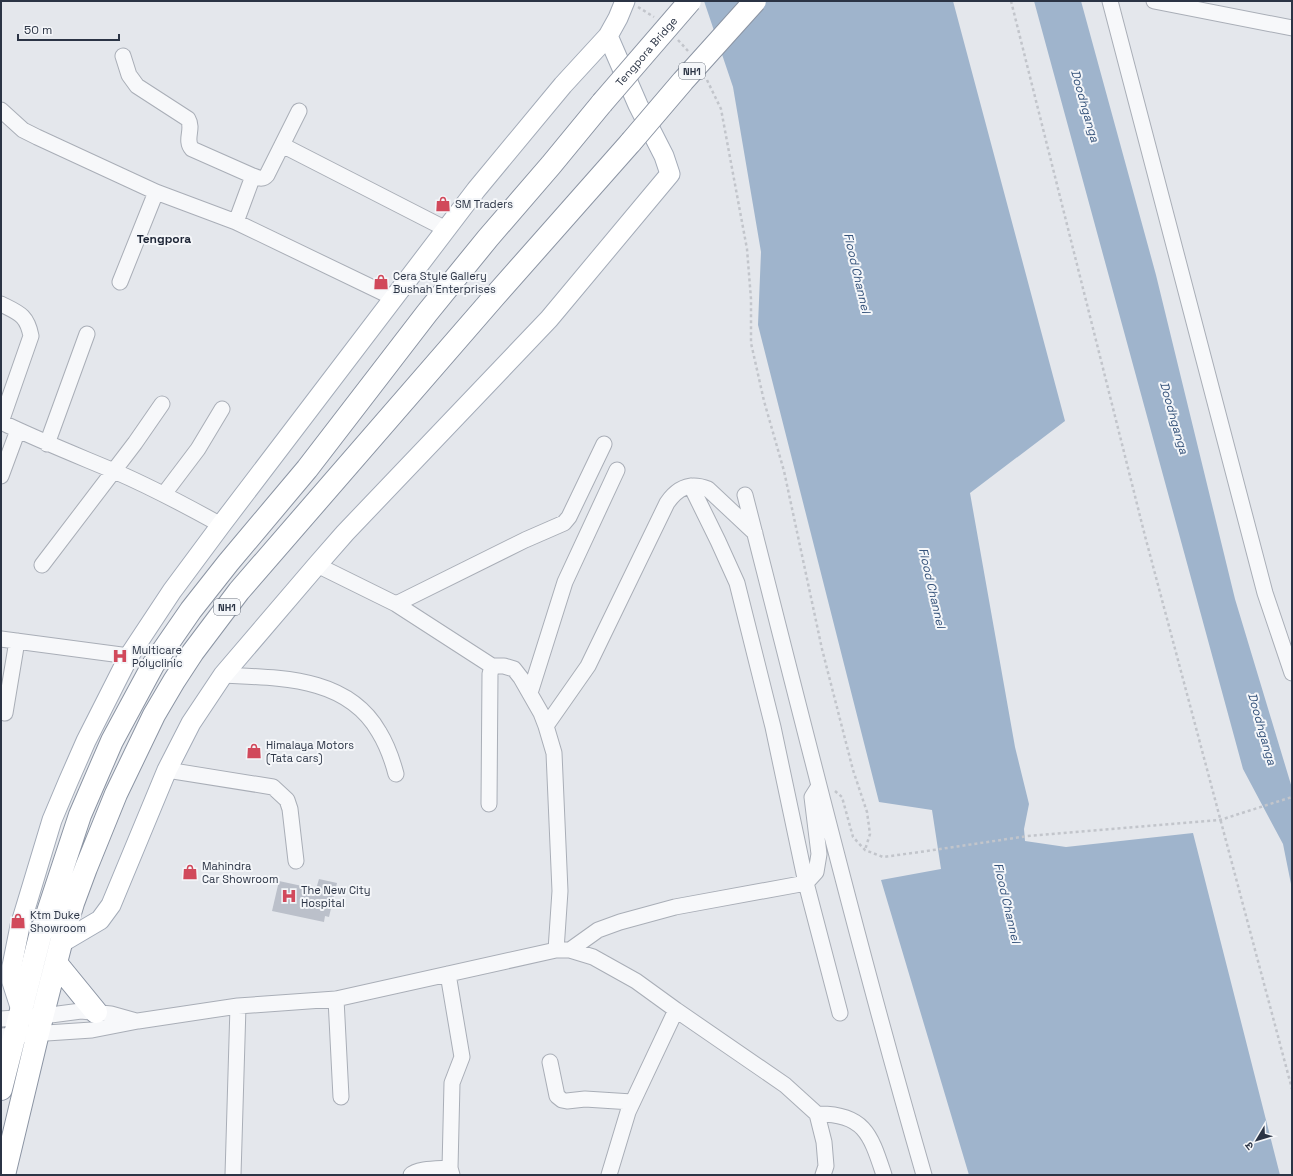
<svg xmlns="http://www.w3.org/2000/svg" width="1293" height="1176" font-family="'Space Grotesk','Noto Sans Devanagari',sans-serif">
	<rect width="100%" height="100%" fill="#e4e7ec"/>
	<path fill="#9fb4cc" d="M704,1H953L1065,421L970,493L1015,747L1029,804L1024,829L1025,841L1066,847L1193,833L1280,1175H969L881,880L941,869L932,810L879,802L758,325L761,252L733,87Z
		M1034,1H1081L1156,275L1235,599L1292,788V889L1283,844L1243,769Z"/>
	<path fill="#bbc0ca" d="M319,879L337,883L329,917L325,916L324,922L272,911L279,881L316,889Z"/>
	<g fill="none" stroke-linecap="round" stroke-linejoin="round">
		<defs>
			<path id="minor" d="M1110,1L1265,593L1292,673
				M1154,1L1292,28
				M123,56L129,75L137,86L188,119C194,129 184,140 192,149L253,176
				M1,110L23,130L37,137L156,192L236,222L394,298
				M282,145L446,229
				M236,222L253,176C258,178 263,180 267,175L299,111
				M120,282L156,192
				M1,304C19,313 27,315 31,336L1,422C38,440 76,455 114,471C151,487 185,505 221,525
				M47,444L87,334
				M1,476L18,430
				M691,486L718,541L737,583L773,727L806,883L840,1013
				M164,494L198,449L222,409
				M745,495C803,722 859,950 924,1175
				M42,565L135,443L162,404
				M317,565L396,604L492,666
				M396,604L525,540L564,523L569,517L604,444
				M1,639L129,656
				M223,675C279,678 347,676 379,732C387,745 392,759 396,774
				M530,693L565,582L617,470
				M5,713L17,641
				M546,726L588,666L667,503C678,487 690,482 708,489L755,533
				M167,770L273,787L287,800L290,809L296,861
				M489,804L490,674L492,666H504L514,669L521,678L541,713L546,726L554,753L560,891L556,950
				M570,950L598,930L620,922L675,907L806,883L816,872L819,854L812,797L819,786
				M448,974L462,1057L452,1083L450,1168L452,1175
				M336,999L341,1097
				M1,1019L43,1016L81,1011L111,1014L136,1021
				M1,1036L92,1030L138,1021L238,1006L336,999L556,950H570L593,957L636,981L676,1010L785,1085L817,1114L824,1142L826,1166L823,1175
				M550,1062L557,1096L562,1100L567,1101L585,1099L632,1102
				M817,1114C865,1113 871,1136 884,1175
				M233,1175L238,1006
				M411,1175C417,1168 441,1169 450,1168
				M609,1175L628,1112L676,1010"/>
			<path id="major" d="M61,943L100,920L111,905L167,770L191,723L223,675L317,565L345,533L549,319L670,174L664,156L638,105L608,36
				M21,1010L12,982V966L20,926L52,820L68,782L86,741L129,656L172,591L221,525L476,190L563,85L608,36L618,18L625,1"/>
			<path id="highway" d="M56,963L96,1012
				M1,1089L40,936L80,815L112,741L153,665L191,610L228,563L307,469L427,313L488,238L551,165L602,103
				M4,1175L38,1033L61,943L73,903L86,868L116,794L154,715L174,681L193,652L239,591L494,297L631,142"/>
		</defs>
		<use href="#minor" stroke="#a9aeb7" stroke-width="17"/>
		<use href="#major" stroke="#a3abb8" stroke-width="21"/>
		<use href="#highway" stroke="#8b94a3" stroke-width="24"/>
		<path stroke="#c2c5cb" stroke-width="2.5" stroke-dasharray="3 3" stroke-linecap="butt" d="M1011,1L1145,536L1292,1089
			M638,7L654,17
			M678,40L688,51
			M707,80L721,109L747,249L751,299V343L764,401L784,471L822,649L853,770L867,812L870,834L865,850
			M835,791L842,797L853,837L865,850L883,857L920,852L1028,836L1220,820L1292,797"/>
		<use href="#minor" stroke="#f7f8fa" stroke-width="15"/>
		<use href="#major" stroke="#fff" stroke-width="19"/>
		<use href="#highway" stroke="#fff" stroke-width="22"/>
		<defs>
			<g id="highway-bridge">
				<path id="s1" d="M602,103L690,1"/>
				<path d="M631,142L683,81L755,1"/>
			</g>
		</defs>
		<use href="#highway-bridge" stroke="#8b94a3" stroke-width="24" stroke-linecap="butt"/>
		<use href="#highway-bridge" stroke="#fff" stroke-width="22"/>
	</g>
	<defs>
		<symbol id="shop-bare" viewBox="-9 -9 18 18"><path d="M-5-2.5h2.3a2.7 3.5 0 0 1 5.4 0H5L5.5 6h-11ZM-1.5-2.5h3a1.5 2.3 0 0 0-3 0Z" fill="#d1495b" stroke="#f4f6f9" stroke-width="2.5" paint-order="stroke"/></symbol>
		<symbol id="hospital-bare" viewBox="-9 -9 18 18"><path d="M-5-5h3v3.5h4V-5h3V5h-3V1.5h-4V5h-3Z" fill="#d1495b" stroke="#f4f6f9" stroke-width="2.5" paint-order="stroke"/></symbol>
	</defs>
	<g fill-rule="evenodd">
		<use href="#shop-bare" x="432" y="193" width="22" height="22"/>
		<use href="#shop-bare" x="370" y="271" width="22" height="22"/>
		<use href="#hospital-bare" x="109" y="645" width="22" height="22"/>
		<use href="#shop-bare" x="243" y="740" width="22" height="22"/>
		<use href="#shop-bare" x="179" y="861" width="22" height="22"/>
		<use href="#hospital-bare" x="278" y="885" width="22" height="22"/>
		<use href="#shop-bare" x="7" y="910" width="22" height="22"/>
	</g>
	<g text-anchor="middle" dominant-baseline="central" stroke-width="4" stroke-linejoin="round" paint-order="stroke">
		<g fill="#f4f6f9" stroke="#676e7b" stroke-width="1">
			<rect x="679" y="63" width="26" height="16" rx="3"/>
			<rect x="214" y="599" width="26" height="16" rx="3"/>
		</g>
		<g font-size="10" font-weight="bold" fill="#2b3445">
			<text x="692" y="71">NH1</text>
			<text x="227" y="607">NH1</text>
		</g>
		<g font-size="11" fill="#2b3445" stroke="#f4f6f9">
			<text stroke="none"><textPath href="#s1" startOffset="68">Tengpora Bridge</textPath></text>
		</g>
		<g font-size="11" fill="#2b3445" stroke="#f4f6f9" text-anchor="start">
			<text x="455" y="204">SM Traders</text>
			<text x="393" y="276">Cera Style Gallery<tspan x="393" dy="13">Bushah Enterprises</tspan></text>
			<text x="132" y="650">Multicare<tspan x="132" dy="13">Polyclinic</tspan></text>
			<text x="266" y="745">Himalaya Motors<tspan x="266" dy="13">(Tata cars)</tspan></text>
			<text x="202" y="866">Mahindra<tspan x="202" dy="13">Car Showroom</tspan></text>
			<text x="301" y="890">The New City<tspan x="301" dy="13">Hospital</tspan></text>
			<text x="30" y="915">Ktm Duke<tspan x="30" dy="13">Showroom</tspan></text>
		</g>
		<g font-size="12" font-style="italic" fill="#34527a" stroke="#f4f6f9">
			<text transform="translate(1085 106) rotate(74)">Doodhganga</text>
			<text transform="translate(857 273) rotate(77)">Flood Channel</text>
			<text transform="translate(1174 418) rotate(74)">Doodhganga</text>
			<text transform="translate(932 588) rotate(77)">Flood Channel</text>
			<text transform="translate(1262 729) rotate(74)">Doodhganga</text>
			<text transform="translate(1007 903) rotate(77)">Flood Channel</text>
		</g>
		<g font-size="12" font-weight="bold" fill="#1d2536" stroke="#f4f6f9">
			<text x="164" y="239">Tengpora</text>
		</g>
	</g>
	<rect width="1293" height="1176" fill="none" stroke="#2b3445" stroke-width="4"/>
	<g transform="translate(1257 1140) rotate(232)" stroke="#f4f6f9" stroke-width="3" paint-order="stroke">
	<path d="M0-3L7 15L0 10L-7 15Z" fill="#2b3445"/>
	<text y="-6" font-size="11" font-weight="bold" text-anchor="middle" fill="#2b3445">उ</text>
	</g>
	<path d="M18 34v6h101v-6" fill="none" stroke="#2b3445" stroke-width="2"/>
	<text x="24" y="34" font-size="12" fill="#2b3445" stroke="#f4f6f9" stroke-width="3" paint-order="stroke">50 m</text>
</svg>
